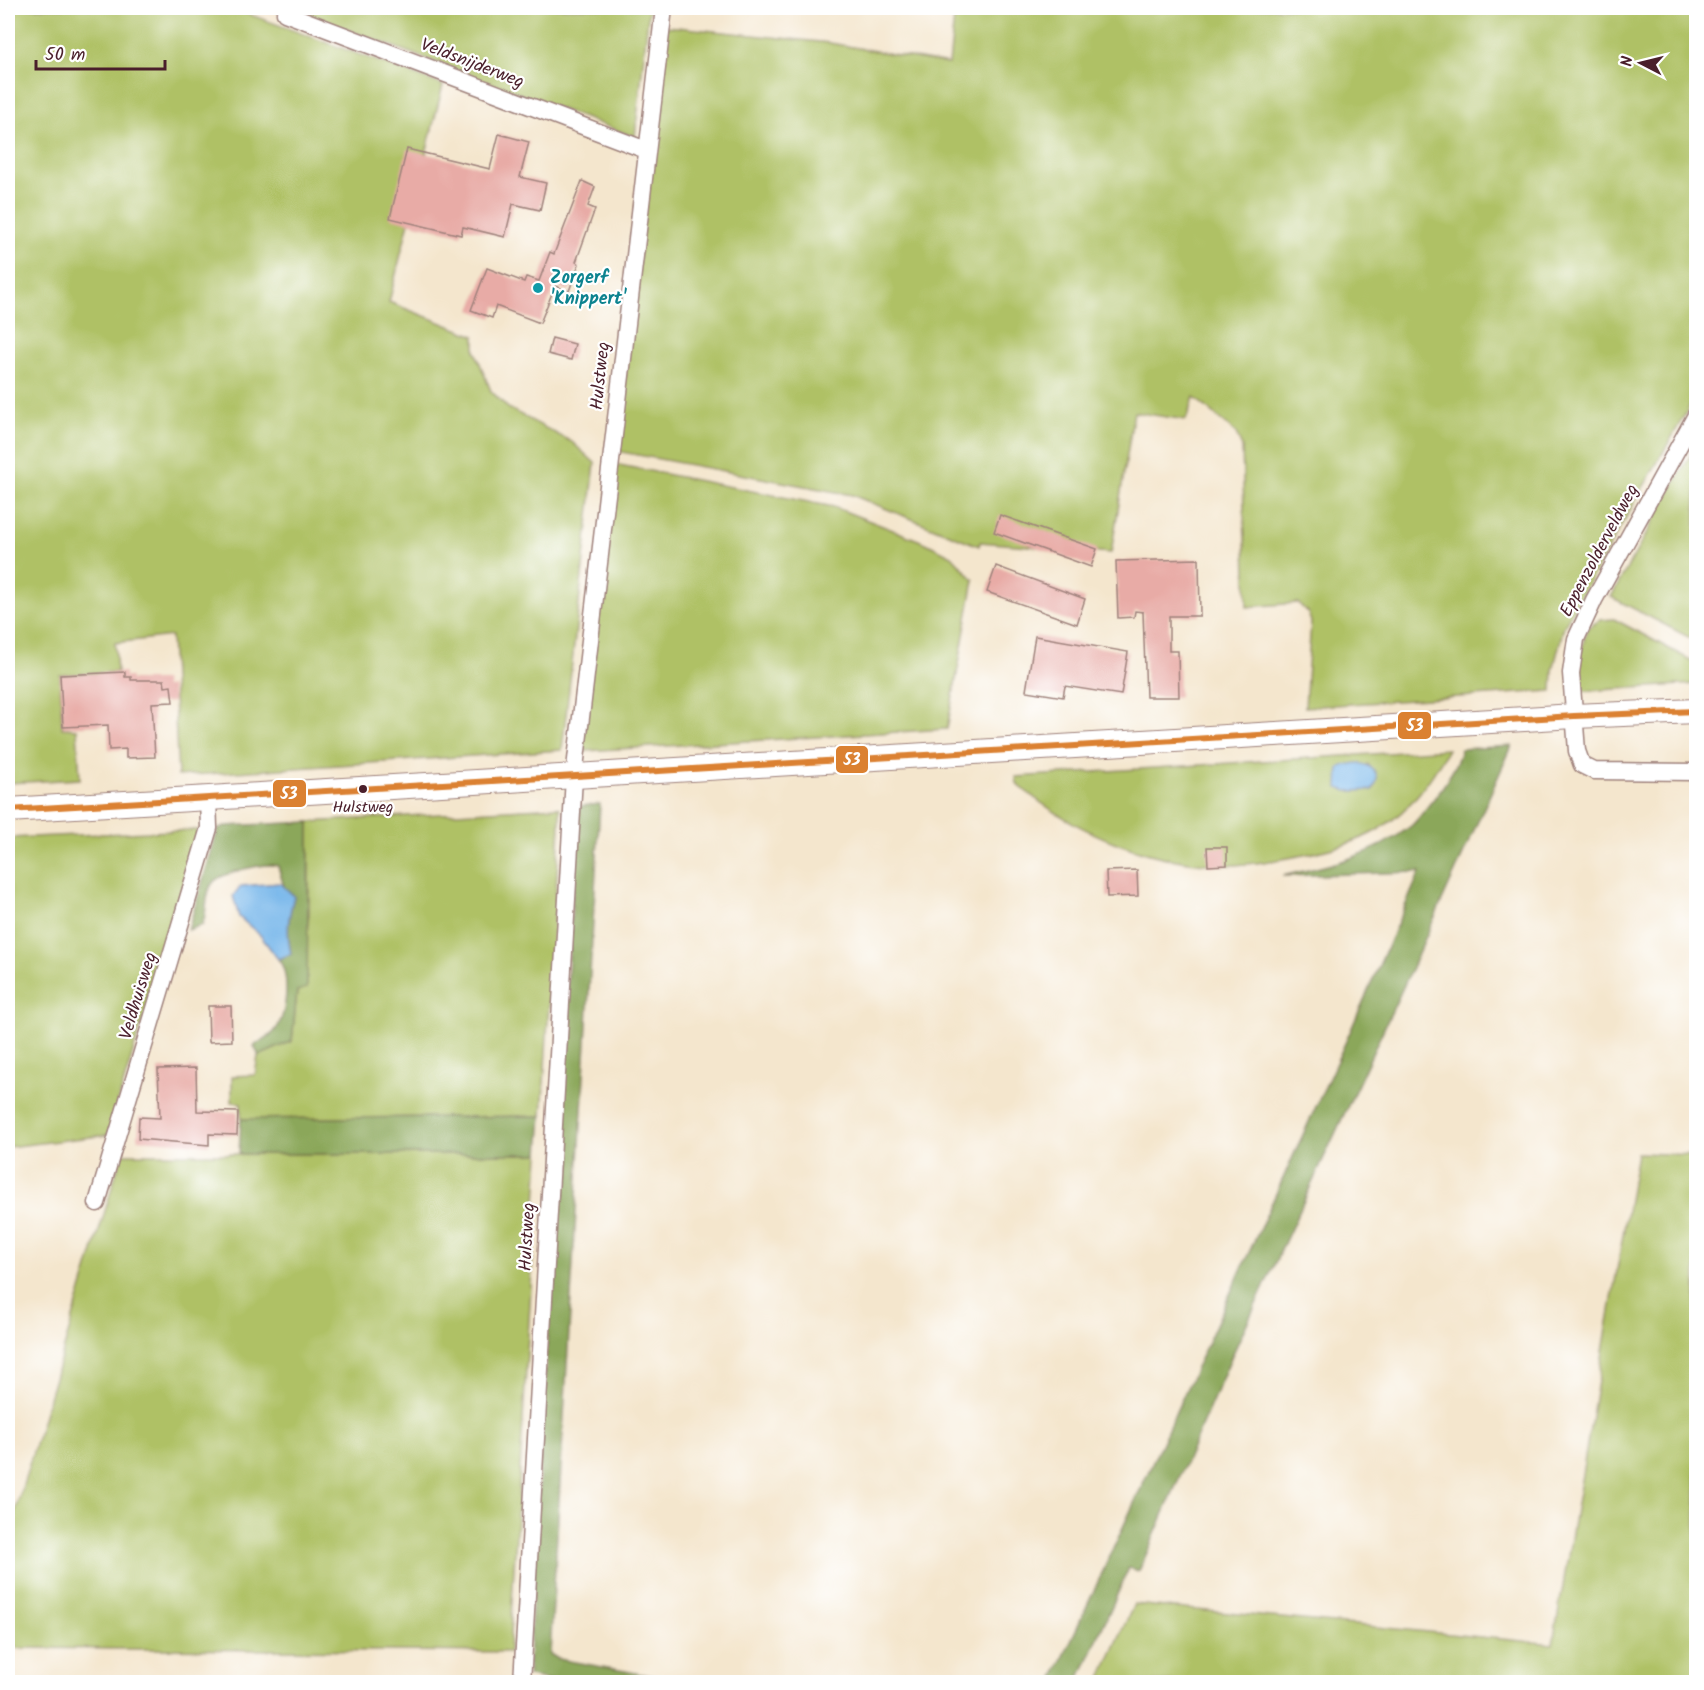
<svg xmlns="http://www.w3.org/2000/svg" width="1704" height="1690" font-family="Kalam,sans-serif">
	<rect width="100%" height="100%" fill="#fff"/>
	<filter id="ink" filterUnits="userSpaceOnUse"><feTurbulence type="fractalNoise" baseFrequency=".0167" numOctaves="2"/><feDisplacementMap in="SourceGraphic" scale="12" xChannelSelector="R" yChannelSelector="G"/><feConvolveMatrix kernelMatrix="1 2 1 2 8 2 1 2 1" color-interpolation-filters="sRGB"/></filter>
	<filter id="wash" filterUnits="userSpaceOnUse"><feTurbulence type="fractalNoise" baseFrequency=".008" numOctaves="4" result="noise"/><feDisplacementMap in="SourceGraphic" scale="24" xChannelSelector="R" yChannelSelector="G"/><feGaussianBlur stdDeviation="1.35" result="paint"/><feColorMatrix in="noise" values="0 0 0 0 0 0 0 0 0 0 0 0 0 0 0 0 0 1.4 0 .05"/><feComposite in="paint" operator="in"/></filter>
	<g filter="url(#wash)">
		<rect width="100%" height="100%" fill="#f4e6cd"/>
		<path fill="#afc165" stroke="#7c7048" stroke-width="1.5" fill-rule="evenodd" d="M8,8H232L443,85L389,302L475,336V351L491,391L508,408L572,442L595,463L562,750L178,776L171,636L115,643L117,672L60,675L62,728L77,729L80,779L8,783Z
			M290,8H649L635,137Z
			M955,8H1696V395L1564,626L1553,670L1552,691L1305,707L1311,622L1308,613L1298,603L1247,607L1242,447L1236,433L1194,397L1186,420L1134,412L1111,553L980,542L979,546L852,495L616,451L667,26L830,43L949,64Z
			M1696,445V641L1611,597Z
			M614,464L834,507L926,543L952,556L974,580L947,729L586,751L583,748Z
			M1614,619L1696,663V684L1585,691L1580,690L1576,673L1587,628L1600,620Z
			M1448,749C1431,780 1411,809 1381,828C1355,844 1328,850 1299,856C1278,860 1257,864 1235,865C1156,866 1077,835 1017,784L1016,777ZM1368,764L1376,775L1375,787L1372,790L1348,791Z
			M557,807L560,808V826L542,1116L241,1119V1103L232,1102V1076L255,1075L258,1056L292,1041L297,991L309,914V822Z
			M197,830L198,837L108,1135L8,1147V838Z
			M1637,1153L1696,1155V1682H1099L1134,1604L1553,1644Z
			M122,1154H539L509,1652L8,1648V1535Z"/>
		<path fill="#8ba75a" stroke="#6a6342" stroke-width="1.5" d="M1512,746L1405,983L1230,1360L1139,1571L1129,1568L1078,1682H1052L1346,1041L1420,872L1282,876C1328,866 1373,856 1411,826C1419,819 1425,809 1432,801C1445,785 1456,769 1461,749Z
			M600,804L550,1654L558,1659L686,1682H560L528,1676L577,816L581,806Z
			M309,822L307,988L297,991L292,1041L259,1056L254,1046C260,1041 269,1037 274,1032C287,1017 291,974 278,959L291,954C286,930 288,919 294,896L284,887L278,866C266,862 219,873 212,884C204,895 208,913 202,925L188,930L218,829L225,826Z
			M542,1116L539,1154H239L241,1119Z"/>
		<path fill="#76b6ea" stroke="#606a8a" stroke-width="1.5" d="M1357,763C1372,765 1384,774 1372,790L1348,791L1338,788L1339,768L1345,765Z
			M280,883L294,896C288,919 286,930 291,954L278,959L260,935L239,917L233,896L241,886Z"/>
		<g id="blocks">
			<path fill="#e8aba6" d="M499,134L529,142L520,177L546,183L540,210L513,204L505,237L463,227L461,235L390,218L407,149L490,169Z
				M582,181L595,187L588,206L595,209L576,262L579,264L569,291L555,286L540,323L496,306L492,318L471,310L487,268L524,282L526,277L539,281L550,252L554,254Z
				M552,338L575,344L571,360L548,354Z
				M1000,515L1097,549L1091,567L994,532Z
				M1199,559L1200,616H1169V651H1178L1179,697H1146L1143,612L1135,611L1134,617L1118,618L1116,561Z
				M996,566L1085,599L1077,624L987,592Z
				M1035,636L1128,652L1121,695L1065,686L1063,697L1026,691Z
				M125,672V677H131V680H164L165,687L171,686L173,702L152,703L155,757L126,758V749L109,750L108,725L63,727L60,675Z
				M1207,847H1227V865L1208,866Z
				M1137,870L1138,896L1107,897L1106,871Z
				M208,1006H231L232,1041L209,1042Z
				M196,1068L197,1111L238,1112L237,1135L209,1134V1145L138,1139L139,1117L160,1118L158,1069Z"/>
		</g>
	</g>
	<g filter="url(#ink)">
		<use href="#blocks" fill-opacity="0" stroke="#9f827c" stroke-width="1.5"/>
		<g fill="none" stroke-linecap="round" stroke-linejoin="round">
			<defs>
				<path id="minor" d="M285,13L646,150
					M1696,415L1594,600L1576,639L1571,673L1577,751L1582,765L1594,771L1696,772
					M97,1203L209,828L208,798
					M522,1682L574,777L664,8"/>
				<path id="secondary" d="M8,810L1574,716L1696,711"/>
			</defs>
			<use href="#minor" stroke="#9f827c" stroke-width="19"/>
			<use href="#secondary" stroke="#9f827c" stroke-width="26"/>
			<use href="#minor" stroke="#fff" stroke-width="16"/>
			<use href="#secondary" stroke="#fff" stroke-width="24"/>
			<defs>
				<path id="bus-1" d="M8,810L1574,716L1696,711"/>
			</defs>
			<use href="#bus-1" stroke="#fff" stroke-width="10"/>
			<use href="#bus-1" stroke="#db8131" stroke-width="6"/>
		</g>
	</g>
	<circle fill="#0f9aa8" stroke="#fff" stroke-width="2" cx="538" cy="288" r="6"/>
	<circle fill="#4a1f2b" stroke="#fff" stroke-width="2" cx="363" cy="789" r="5"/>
	<g text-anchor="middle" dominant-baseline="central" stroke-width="4.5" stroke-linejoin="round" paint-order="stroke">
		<g font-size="16" fill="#4a1f2b" stroke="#fff">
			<text x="363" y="807">Hulstweg</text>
		</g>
		<g font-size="18" fill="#4a1f2b" stroke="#fff">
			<text transform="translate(472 64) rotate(21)">Veldsnijderweg</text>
			<text transform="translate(601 376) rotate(-84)">Hulstweg</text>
			<text transform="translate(1600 551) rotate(-62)">Eppenzolderveldweg</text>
			<text transform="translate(139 996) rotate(-73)">Veldhuisweg</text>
			<text transform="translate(528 1237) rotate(-87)">Hulstweg</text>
		</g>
		<g font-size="18" font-weight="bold" fill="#0d838f" stroke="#fff" text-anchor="start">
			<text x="550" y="278">Zorgerf<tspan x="550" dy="21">'Knippert'</tspan></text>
		</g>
	</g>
	<g stroke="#fff" stroke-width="2">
		<rect x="1397" y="711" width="35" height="29" rx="6" fill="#db8131"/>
		<rect x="835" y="745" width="34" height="29" rx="6" fill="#db8131"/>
		<rect x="272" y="779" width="35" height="29" rx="6" fill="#db8131"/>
	</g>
	<g font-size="16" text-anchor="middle" font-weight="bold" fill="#fff">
		<text x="1415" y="731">53</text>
		<text x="852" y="765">53</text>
		<text x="289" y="799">53</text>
	</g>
	<rect width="1704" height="1690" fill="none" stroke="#fff" stroke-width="30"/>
	<g transform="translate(1641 63) rotate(277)" stroke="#ffffff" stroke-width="4.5" paint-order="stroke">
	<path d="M0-4.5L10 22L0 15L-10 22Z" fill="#4a1f2b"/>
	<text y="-9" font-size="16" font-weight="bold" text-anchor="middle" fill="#4a1f2b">N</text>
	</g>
	<path d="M36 60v9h129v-9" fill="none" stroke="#4a1f2b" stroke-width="3"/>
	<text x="45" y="60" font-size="18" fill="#4a1f2b" stroke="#ffffff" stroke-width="4.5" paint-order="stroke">50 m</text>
</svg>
